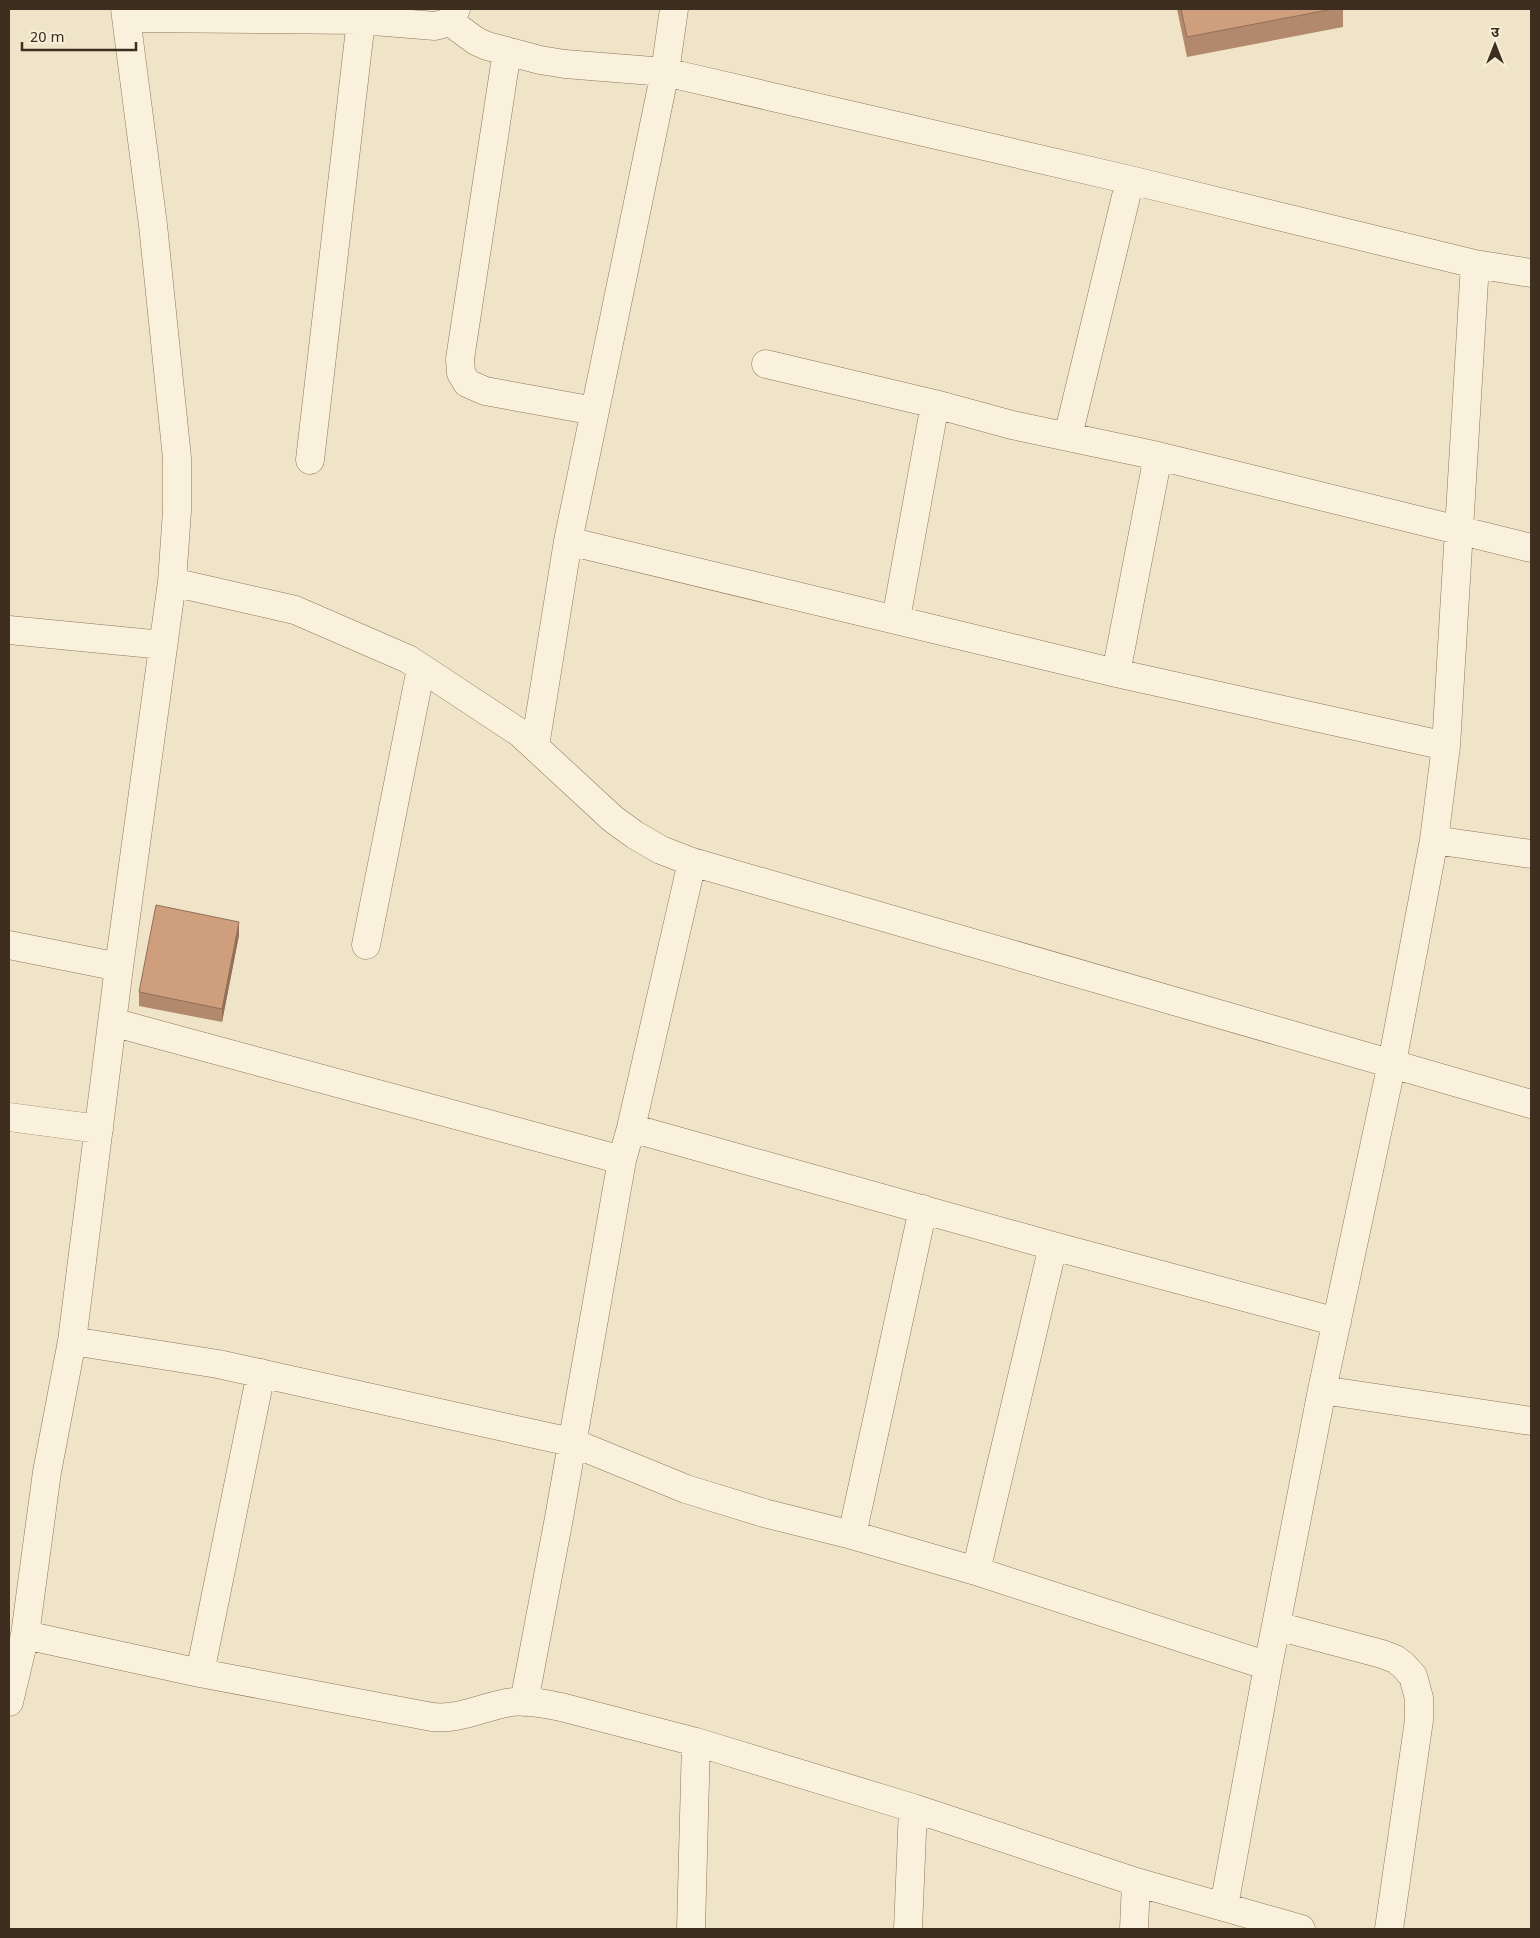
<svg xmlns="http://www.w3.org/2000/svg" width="1540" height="1938" font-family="Georgia,'Noto Sans Devanagari',serif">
	<rect width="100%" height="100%" fill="#f0e4c8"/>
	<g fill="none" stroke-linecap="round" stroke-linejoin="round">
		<defs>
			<path id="minor" d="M127,18L361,20L435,26L450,22L456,9
				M450,22L476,41L487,46L540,60L565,64L665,72L1130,180L1475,264L1531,273
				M507,51L460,359L461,373L467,383L485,391L595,411
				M766,364L935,404L1012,425L1158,456L1531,548
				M1068,436L1130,180
				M310,460L361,20
				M568,541L1116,673L1446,746
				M172,582L295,610L408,659L520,733L613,819L635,835L661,850L692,862L1531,1104
				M896,619L935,404
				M9,630L163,645
				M1116,673L1158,456
				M535,746L568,541L665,72L674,9
				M1434,840L1531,854
				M9,945L119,967
				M366,945L421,668
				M112,1022L622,1160
				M9,1117L99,1129
				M631,1128L1053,1246L1337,1322
				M72,1341L218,1364L571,1442L686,1489L764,1513L852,1535L976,1571L1268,1666
				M1322,1390L1531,1421
				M852,1535L923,1209
				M976,1571L1053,1246
				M1277,1626L1382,1654L1395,1659L1403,1665L1413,1676L1419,1698V1720L1389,1929
				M25,1635L200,1673L432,1717C461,1720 484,1706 512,1702C528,1700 545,1704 561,1707L696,1742L913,1808L1136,1882L1301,1929
				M200,1673L261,1373
				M9,1702L25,1635L47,1472L72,1341L119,967L172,582L177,511V458L153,225L125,9
				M524,1702L559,1518L622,1160L631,1128L692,862
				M1224,1906L1268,1666L1322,1390L1392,1063L1434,840L1446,746L1475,264
				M691,1929L696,1742
				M908,1929L913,1808
				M1134,1929L1136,1882"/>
		</defs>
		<use href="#minor" stroke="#8d765c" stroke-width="29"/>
		<use href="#minor" stroke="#faf1dc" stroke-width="28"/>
	</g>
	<path fill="#b2896c" d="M1177,9H1343V27L1187,57Z
		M239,935L222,1022L139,1006V992Z"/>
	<path fill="#916f58" d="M239,922V935L222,1022V1009Z"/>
	<path fill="#cf9f7d" stroke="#916f58" d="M1181,9H1333L1187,37Z
		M156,905L239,922L222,1009L139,992Z"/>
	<rect width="1540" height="1938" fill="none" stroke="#3d2e20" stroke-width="20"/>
	<g transform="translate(1495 45)" stroke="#f7eed8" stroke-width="4" paint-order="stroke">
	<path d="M0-4L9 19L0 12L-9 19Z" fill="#3d2e20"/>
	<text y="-8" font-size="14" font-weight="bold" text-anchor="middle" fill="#3d2e20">उ</text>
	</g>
	<path d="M22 42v8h114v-8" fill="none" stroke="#3d2e20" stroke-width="2.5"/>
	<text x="30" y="42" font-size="15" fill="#3d2e20" stroke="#f7eed8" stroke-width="4" paint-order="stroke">20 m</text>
</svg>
